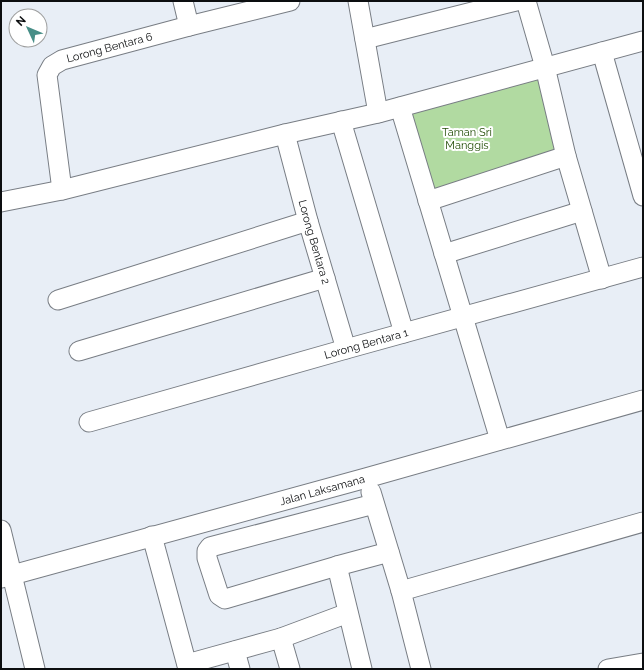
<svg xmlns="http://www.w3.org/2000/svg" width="644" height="670" font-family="Raleway,sans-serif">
	<rect width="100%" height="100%" fill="#e8eef6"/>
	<path fill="#b1daa1" d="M542,71L560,153L431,196L405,110Z"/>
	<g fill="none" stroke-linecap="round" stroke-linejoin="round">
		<defs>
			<g id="minor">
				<path d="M183,1L189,26"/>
				<path d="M358,1L378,113"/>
				<path d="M526,1L545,67L566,156L602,279"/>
				<path d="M365,39L516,1"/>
				<path d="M602,52L643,196"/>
				<path d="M400,107L500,440"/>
				<path d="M341,121L404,333"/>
				<path id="s1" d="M285,134L308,221L346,349"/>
				<path id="s2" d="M62,190L47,75L52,66L62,60L189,26L290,1"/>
				<path d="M428,201L566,156"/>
				<path d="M1,202L62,190L285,134L378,113L643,41"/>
				<path d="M444,254L582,211"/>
				<path d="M58,300L308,221"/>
				<path d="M79,351L325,278"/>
				<path id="s3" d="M89,422L346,349L643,267"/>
				<path d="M371,492L401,591L421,669"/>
				<path d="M374,504L210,547L207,551V558L219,595L225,599L337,566L389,552"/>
				<path d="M1,530L35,669"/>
				<path d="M152,536L188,669"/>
				<path d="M337,566L362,669"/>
				<path id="s4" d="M1,578L366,478L643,400"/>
				<path d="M401,591L643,522"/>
				<path d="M281,638L348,613"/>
				<path d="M235,651L240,669"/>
				<path d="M187,664L281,638L290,669"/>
				<path d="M608,669L643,663"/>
			</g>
		</defs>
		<use href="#minor" stroke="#787d84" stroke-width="21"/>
		<use href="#minor" stroke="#fff" stroke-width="19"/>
	</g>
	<g text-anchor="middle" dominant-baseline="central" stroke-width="4" stroke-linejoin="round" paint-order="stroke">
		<g font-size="11" fill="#0c0e10" stroke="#fff">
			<text stroke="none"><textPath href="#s2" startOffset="187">Lorong Bentara 6</textPath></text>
			<text stroke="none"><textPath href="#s1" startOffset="112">Lorong Bentara 2</textPath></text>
			<text stroke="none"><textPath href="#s3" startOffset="288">Lorong Bentara 1</textPath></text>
			<text stroke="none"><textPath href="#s4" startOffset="333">Jalan Laksamana</textPath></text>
		</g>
		<g font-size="11" fill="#204b04" stroke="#fff">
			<text x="467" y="132">Taman Sri<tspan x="467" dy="13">Manggis</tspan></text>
		</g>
	</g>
	<rect width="644" height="670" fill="none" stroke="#0c0e10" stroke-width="4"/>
	<g transform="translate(28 28) rotate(314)"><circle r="19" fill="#ffffff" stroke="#9e9f9f"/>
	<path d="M0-3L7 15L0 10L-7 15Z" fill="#478e87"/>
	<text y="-6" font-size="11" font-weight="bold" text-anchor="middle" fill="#0c0e10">N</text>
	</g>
</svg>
